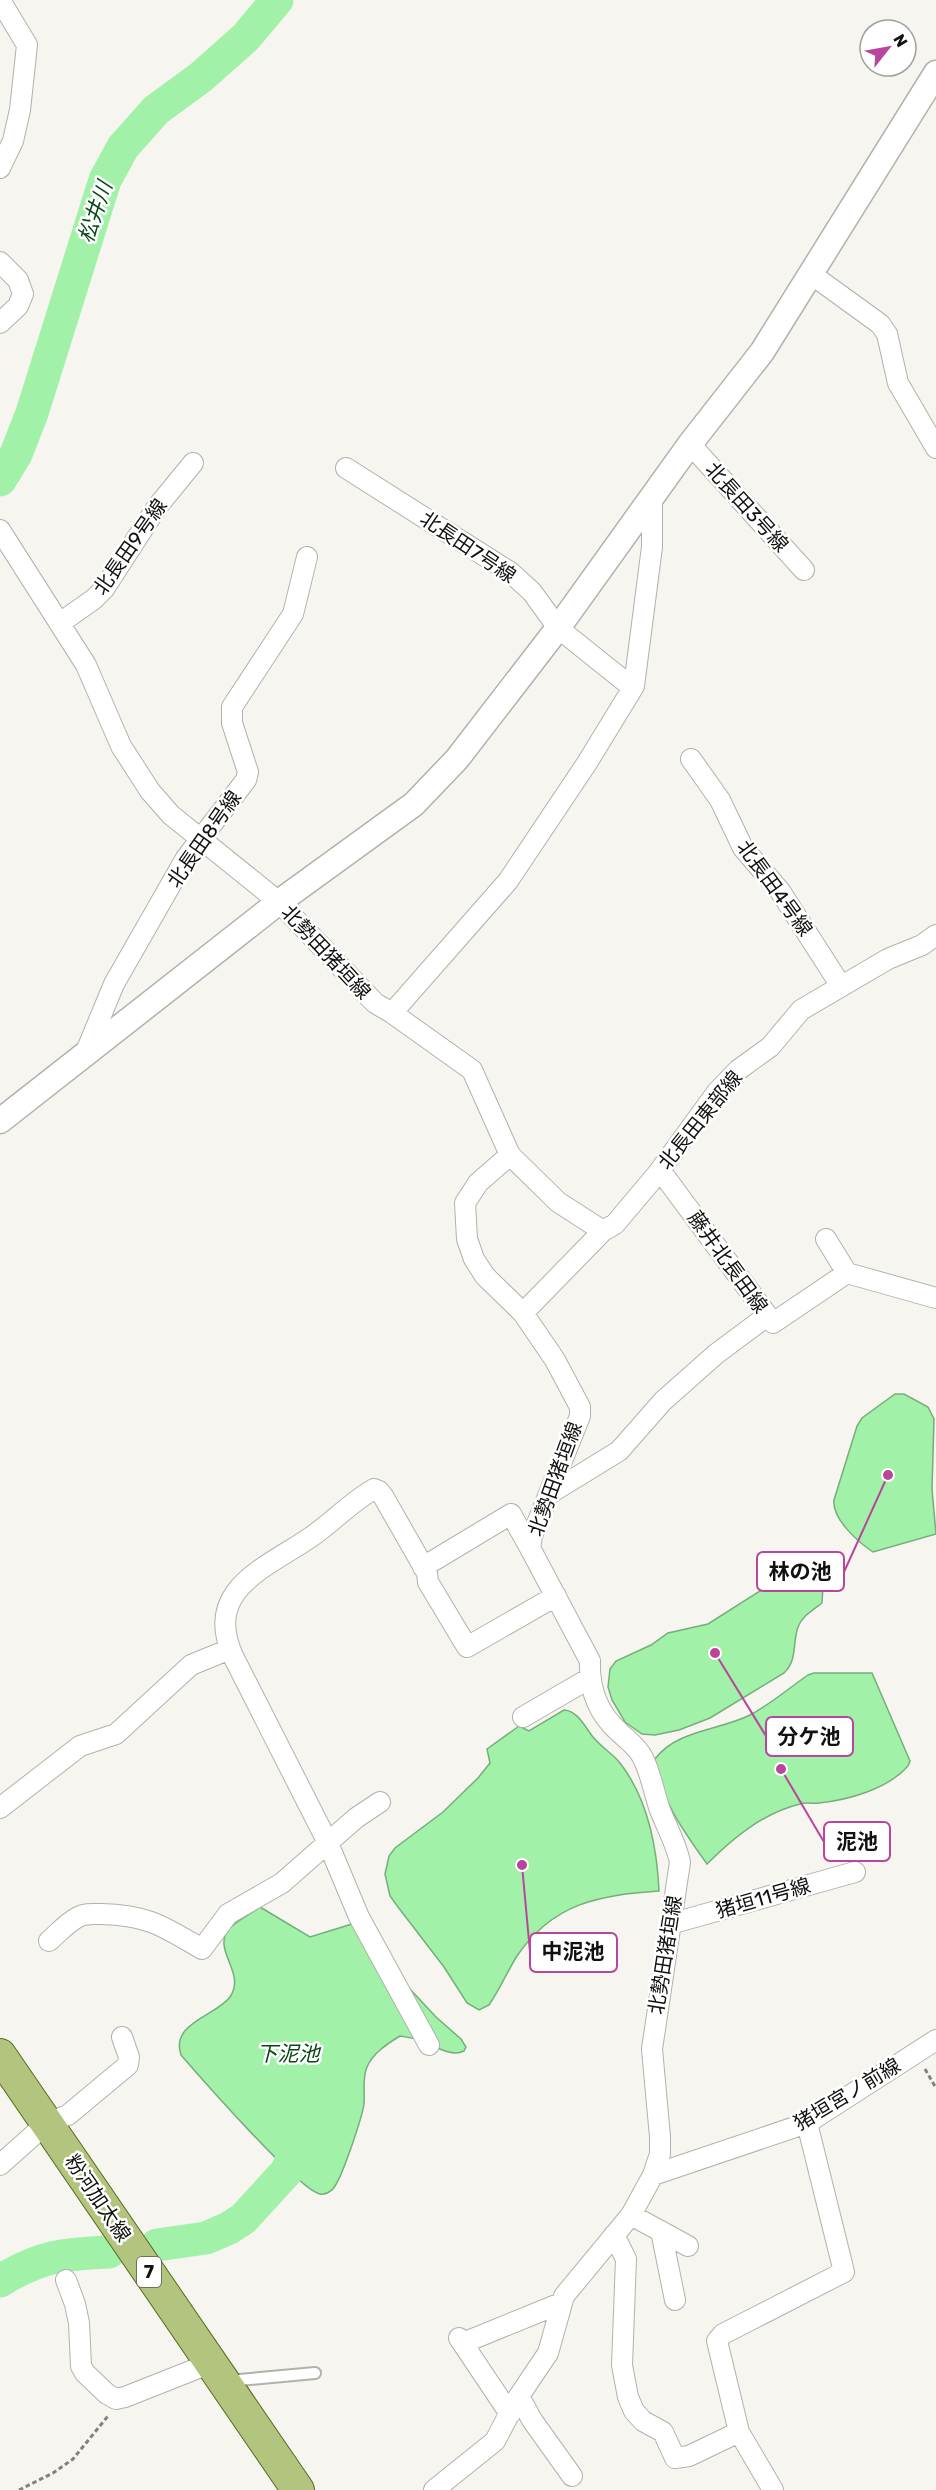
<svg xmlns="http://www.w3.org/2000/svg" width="936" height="2490" font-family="Rubik,'Noto Sans JP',sans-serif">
	<rect width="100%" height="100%" fill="#f6f5f0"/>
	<path fill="#a1f1a9" stroke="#76ae7b" stroke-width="1.5" d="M895,1394H904L928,1407L934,1419L932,1489L936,1534L873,1552C858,1542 832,1519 834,1500L857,1426L862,1418Z
		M793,1570L820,1581L823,1586L822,1603C813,1610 802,1616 798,1627C792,1644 798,1659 784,1673L710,1718L679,1730L655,1735L642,1734L625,1722L612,1700L608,1687L610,1669L616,1661L651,1645L668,1633L708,1624Z
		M814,1673H872L910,1761L908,1766C888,1789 848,1800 819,1803C813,1804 806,1802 800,1804C763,1813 733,1838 707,1864C684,1832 660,1799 655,1759C676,1730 721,1730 750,1715C771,1704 789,1688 808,1675Z
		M564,1710C578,1711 585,1727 593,1737C601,1747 613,1754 620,1763C648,1799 657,1847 659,1891C599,1895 553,1903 517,1956C507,1972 500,1989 489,2005L479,2010L467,2003L444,1967L398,1907L390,1896L385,1874L389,1856L395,1848L443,1812L478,1778L490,1763L487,1749L519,1726L529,1731Z
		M260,1907L310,1937L365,1920L391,1965L409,1988L436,2017L461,2039L466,2047L464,2051C449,2058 434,2044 419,2040C413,2038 406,2037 400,2036C387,2044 373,2053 367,2067C362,2078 365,2092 364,2104C362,2118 343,2174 335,2186C332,2191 326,2195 320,2194C300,2191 200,2077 181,2055C170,2023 216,2016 230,1997C247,1972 210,1949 230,1928C238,1920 251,1914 260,1907Z"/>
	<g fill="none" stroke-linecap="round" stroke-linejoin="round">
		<path stroke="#a1f1a9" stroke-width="33" d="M0,480L16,454L32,413L105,180L123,147L156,110L201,77L246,37L277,0
			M157,2245L206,2238L229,2228L243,2219L287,2171L298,2142L296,2127
			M0,2281C40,2256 63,2254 109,2252"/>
		<defs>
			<path id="service" d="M228,2381L315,2373"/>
			<path id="minor" d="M0,168L13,141L20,110L27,45L0,0
				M0,262L18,280L23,294L18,306L0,323
				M811,274L880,324L887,334L898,383L936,448
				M690,444L804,570
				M346,468L510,572L532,592L558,628L633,688
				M0,530L86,665L121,746L150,791L171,815L279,902L375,1003L392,1013L472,1070L510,1155L478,1183L465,1203L467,1239L474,1259L485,1276L523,1313L555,1360L580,1407V1416L532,1536L530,1548L590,1661C589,1688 597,1712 618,1731C627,1740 637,1746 643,1758C651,1774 654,1793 660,1810C667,1828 676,1843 680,1862L652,2049L660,2137V2154L653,2175L631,2215L564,2296L548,2353L517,2399L495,2441L434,2490
				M60,623L94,599L104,589L157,507L193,463
				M691,759L720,800L743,848L780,891L841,986
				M392,1013L508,881L587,763L634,686L652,547V499
				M85,1054L114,984L186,858L246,780L248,772L232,723V707L293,614L307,557
				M510,1155L558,1202L603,1231L615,1224L658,1173L717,1092L738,1070L770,1047L801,1010L888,959L922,945L936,935
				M660,1170L773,1323L847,1273L936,1298
				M826,1239L847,1273
				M523,1313L603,1231
				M549,1494L619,1451L663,1401L716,1354L767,1316
				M423,1567L511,1514L530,1548
				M523,1717L590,1678
				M0,1808L80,1746L116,1734L191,1665L230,1649
				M670,1924L855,1872
				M49,1941C58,1933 67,1923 78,1917C85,1913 93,1914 101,1914C148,1915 163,1926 202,1949L228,1914L282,1883L356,1818L380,1802
				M429,2045L359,1917L328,1843L233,1656C203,1589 266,1568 311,1537C333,1522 351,1502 374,1489L379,1491L383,1496L427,1573L428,1582L467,1647L556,1596
				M0,2165L47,2123L68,2115L128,2065L129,2057L122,2037
				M653,2175L807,2123L936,2040
				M631,2215L688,2246
				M661,2231L675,2300
				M614,2235L626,2259L622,2365L628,2397L634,2411L643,2421L663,2432L675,2458L689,2456L739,2432
				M66,2280L75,2304L79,2323L81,2366L85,2373L107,2394L116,2399L125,2397L211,2363
				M459,2338L510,2414
				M463,2343L561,2303
				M519,2396L532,2420L572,2476
				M773,2490L739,2432L717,2341L723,2334L844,2272L807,2123"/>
			<path id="tertiary" d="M0,1121L279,902L414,804L457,759L558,628L690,444L762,352L936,73"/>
			<path id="primary" d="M0,2055L298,2490"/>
		</defs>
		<use href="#service" stroke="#b2b1ac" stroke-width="14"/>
		<use href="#minor" stroke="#b2b1ac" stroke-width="22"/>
		<use href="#tertiary" stroke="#b2b1ac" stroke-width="27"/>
		<use href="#primary" stroke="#586b1f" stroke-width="34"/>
		<path stroke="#81817d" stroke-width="3" stroke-dasharray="4.5 3" stroke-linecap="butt" d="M925,2069L936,2088
			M19,2490L53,2473L73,2459L108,2416"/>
		<use href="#service" stroke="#fff" stroke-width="10"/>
		<use href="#minor" stroke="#fff" stroke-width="20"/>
		<use href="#tertiary" stroke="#fff" stroke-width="24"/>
		<use href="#primary" stroke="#b2c47d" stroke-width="32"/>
	</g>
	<g text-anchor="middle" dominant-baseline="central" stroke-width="5" stroke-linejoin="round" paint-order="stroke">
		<rect fill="#fff" stroke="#585857" stroke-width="1.5" x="137" y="2257" width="24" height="30" rx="4.5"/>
		<g font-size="18" font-weight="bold" fill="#11110f">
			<text x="149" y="2272">7</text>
		</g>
		<g font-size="20" fill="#11110f" stroke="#fff">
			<text transform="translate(747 507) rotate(48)">北長田3号線</text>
			<text transform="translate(130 547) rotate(-55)">北長田9号線</text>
			<text transform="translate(468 547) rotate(34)">北長田7号線</text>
			<text transform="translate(204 839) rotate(-55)">北長田8号線</text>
			<text transform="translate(775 888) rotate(54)">北長田4号線</text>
			<text transform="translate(326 952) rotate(47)">北勢田猪垣線</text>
			<text transform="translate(700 1120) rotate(-51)">北長田東部線</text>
			<text transform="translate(728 1262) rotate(54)">藤井北長田線</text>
			<text transform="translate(555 1479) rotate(-70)">北勢田猪垣線</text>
			<text transform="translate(763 1898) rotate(-16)">猪垣11号線</text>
			<text transform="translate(665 1955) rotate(-81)">北勢田猪垣線</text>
			<text transform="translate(847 2094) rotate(-31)">猪垣宮ノ前線</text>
			<text transform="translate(98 2198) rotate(56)">粉河加太線</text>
		</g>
		<g font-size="21" font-style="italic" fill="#0a4518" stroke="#fff">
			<text transform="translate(95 212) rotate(-71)">松井川</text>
			<text x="288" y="2053">下泥池</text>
		</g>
	</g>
	<path fill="none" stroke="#ba459c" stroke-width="2" d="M888 1475L844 1572M715 1653L766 1736M781 1769L824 1842M522 1865L530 1952"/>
	<g fill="#ba459c" stroke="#fff" stroke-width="2">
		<circle cx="888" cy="1475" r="6"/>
		<circle cx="715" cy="1653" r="6"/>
		<circle cx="781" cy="1769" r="6"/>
		<circle cx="522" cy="1865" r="6"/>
	</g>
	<g fill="#fff" stroke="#ba459c" stroke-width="2">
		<rect x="757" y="1552" width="87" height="39" rx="6"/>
		<rect x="766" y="1717" width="87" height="39" rx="6"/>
		<rect x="824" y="1822" width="66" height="39" rx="6"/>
		<rect x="530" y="1933" width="87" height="39" rx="6"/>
	</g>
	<g font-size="21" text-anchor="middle" font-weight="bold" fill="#11110f">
		<text x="800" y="1579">林の池</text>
		<text x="809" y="1744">分ケ池</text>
		<text x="857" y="1849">泥池</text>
		<text x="573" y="1959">中泥池</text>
	</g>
	<g transform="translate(888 48) rotate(59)"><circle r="28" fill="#ffffff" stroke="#a0a09f" stroke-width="1.5"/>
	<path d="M0-4.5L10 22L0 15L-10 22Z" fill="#ba459c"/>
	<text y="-9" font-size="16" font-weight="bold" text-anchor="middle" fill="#11110f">N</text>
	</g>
</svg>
